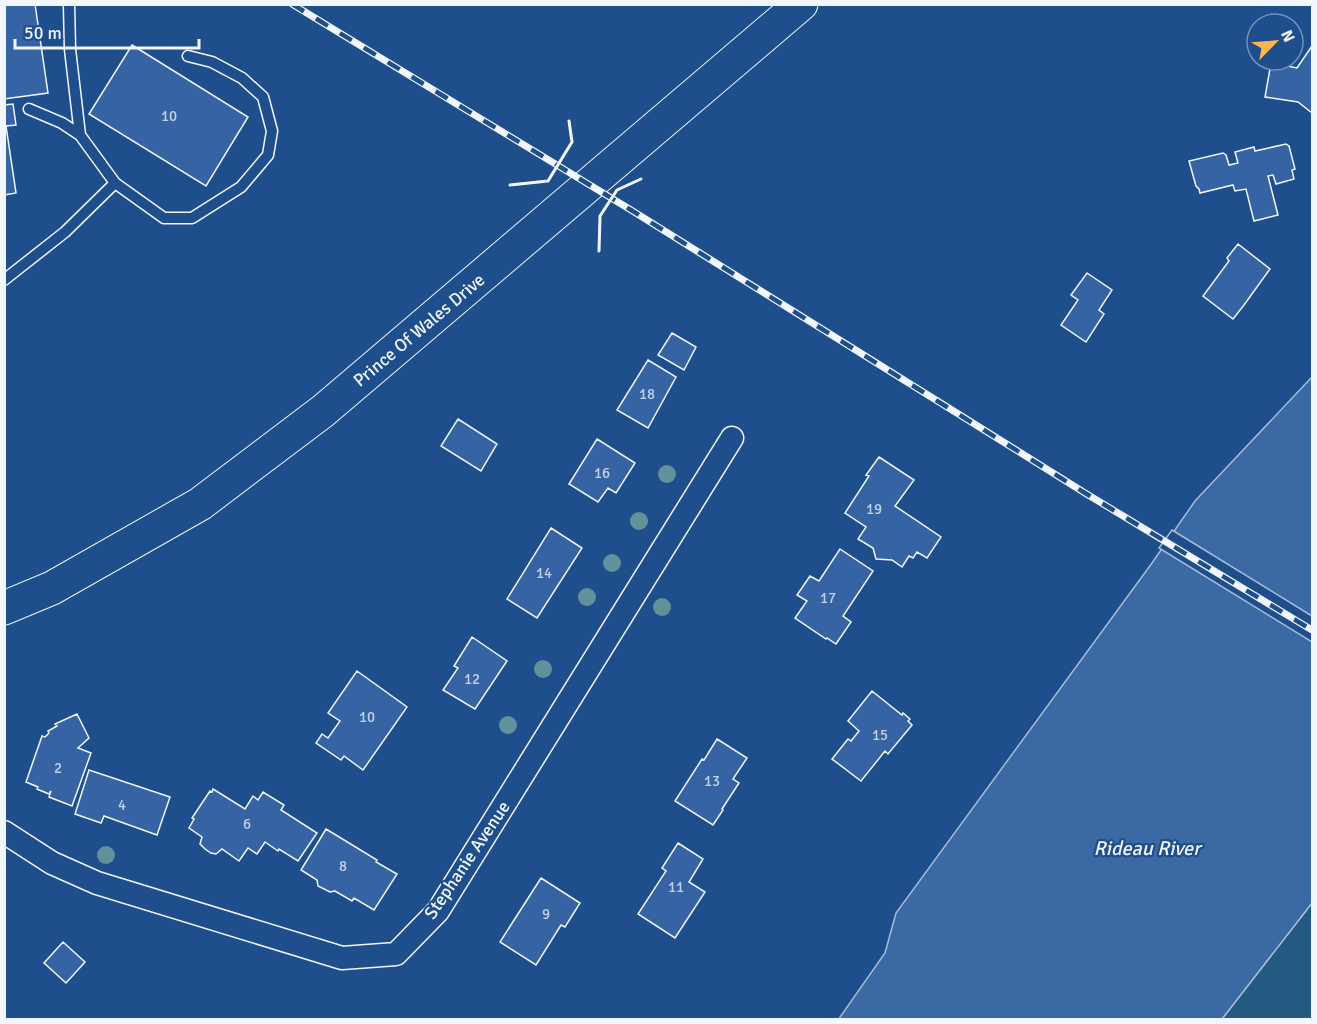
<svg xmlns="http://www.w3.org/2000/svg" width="1317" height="1024" font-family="Signika,sans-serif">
	<rect width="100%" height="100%" fill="#1f4e8c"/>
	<path fill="#245a82" stroke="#a8bbd7" stroke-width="1.5" d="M1312,903V1019H1222Z"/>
	<path fill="#3b69a3" stroke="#a8bbd7" stroke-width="1.5" d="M1312,377V903L1222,1019L838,1020L885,953L896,913L1152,563L1195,501Z"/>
	<path fill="#1f4e8c" stroke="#a8bbd7" stroke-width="1.5" d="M1172,530L1312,616V642L1159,548Z"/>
	<path fill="#3563a3" stroke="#f2f6ff" stroke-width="1.5" d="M4,4H35L48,93L4,99Z
		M132,45L248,117L206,186L89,114Z
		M1312,46V113L1298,102L1265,97L1271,63L1297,68Z
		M13,104L16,125L6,126L16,193L4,195V105Z
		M1286,144L1289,146L1295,169L1292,170L1294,179L1276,184L1273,175L1268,176L1278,215L1254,221L1246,189L1235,191L1233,185L1200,193L1199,189L1196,186L1189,161L1223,153L1226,155L1229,165L1238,163L1235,152L1254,147L1255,151Z
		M1238,244L1270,269L1244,305L1233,319L1203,296L1229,261L1227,258Z
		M1087,273L1112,290L1099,310L1104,314L1086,342L1061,325L1078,300L1071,295Z
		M672,333L696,347L684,370L658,355Z
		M648,360L676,377L648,428L617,410Z
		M458,419L497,444L481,471L441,446Z
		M597,439L635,463L616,493L608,488L598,502L569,484Z
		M879,457L914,480L895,506L941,537L927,558L917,552L913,558L909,556L902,567L892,560L876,559L873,548L858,539L866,527L845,513L869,476L866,475Z
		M551,528L582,548L537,618L507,599Z
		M840,549L873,571L843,616L851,622L836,644L827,638L826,639L795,618L807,601L797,595L810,576L819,581Z
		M472,637L507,661L475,709L443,690L458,668L454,666Z
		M357,671L407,707L363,770L344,756L341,760L316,743L322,734L328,738L340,721L328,713Z
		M872,691L902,715L903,713L910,719L908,721L912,725L888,754L885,751L861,781L832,759L848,739L851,741L859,731L848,721Z
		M77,714L89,738L78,748L91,753L72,806L49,797L51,791L49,794L37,789L38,787L26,782L42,736L45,737L49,733L48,731L57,726L55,724Z
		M717,739L747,758L733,779L739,783L722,809L723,810L713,825L675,801L702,759L704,760Z
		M89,770L170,797L157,835L104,816L101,823L75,814Z
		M213,789L245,809L253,796L258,800L263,792L284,805L281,810L317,833L298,861L279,849L278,851L265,842L257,854L248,848L239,861L222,849L216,854L211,853L205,849L200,844L202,837L189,828L194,819L192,818L210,791L212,792Z
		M326,829L377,860L376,862L397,874L374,910L354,898L352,901L335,891L330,892L318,886L317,880L301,870Z
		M678,843L703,859L689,882L705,892L675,938L638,914L666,871L662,868Z
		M541,878L580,903L565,927L561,925L536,965L500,942Z
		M63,942L85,962L66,983L44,963Z"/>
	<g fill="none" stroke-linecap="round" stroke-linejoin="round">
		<defs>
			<path id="service" d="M29,109L62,123L80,135
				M115,183L164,218H192L241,187L268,155L272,131L263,97L242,78L212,62L188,56
				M4,280L65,232L115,183L80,135L70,49L69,4"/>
			<path id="minor" d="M4,832L52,863L97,883L342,958L396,954L438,911L732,438"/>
			<path id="primary" d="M4,608L52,588L200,504L323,411L801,4"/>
		</defs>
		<use href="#service" stroke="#f2f6ff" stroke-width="13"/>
		<use href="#minor" stroke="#f2f6ff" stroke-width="25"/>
		<use href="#primary" stroke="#f2f6ff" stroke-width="35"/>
		<use href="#service" stroke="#1f4e8c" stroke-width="10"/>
		<use href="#minor" stroke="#1f4e8c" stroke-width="22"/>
		<use href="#primary" stroke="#1f4e8c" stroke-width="33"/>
		<defs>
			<path id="rail" d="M292,4L631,210L1085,493L1312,630"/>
		</defs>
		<use href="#rail" stroke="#f2f6ff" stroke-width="7"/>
		<use href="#rail" stroke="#1f4e8c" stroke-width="4.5" stroke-dasharray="14" stroke-linecap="butt"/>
		<path stroke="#f2f6ff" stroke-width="3" d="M510,185L548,181L572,142L569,121
			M599,251L600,216L617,190L641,179"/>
	</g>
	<g fill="#61919a">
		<circle cx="667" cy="474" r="9"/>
		<circle cx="639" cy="521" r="9"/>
		<circle cx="612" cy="563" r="9"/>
		<circle cx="587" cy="597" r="9"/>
		<circle cx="662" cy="607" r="9"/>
		<circle cx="543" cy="669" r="9"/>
		<circle cx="508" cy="725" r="9"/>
		<circle cx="106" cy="855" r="9"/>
	</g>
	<g text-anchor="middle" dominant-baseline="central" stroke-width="4.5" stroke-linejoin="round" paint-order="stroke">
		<g font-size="15" fill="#c3d1e8">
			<text x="169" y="116">10</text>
			<text x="647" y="394">18</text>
			<text x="602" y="473">16</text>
			<text x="874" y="509">19</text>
			<text x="544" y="573">14</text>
			<text x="828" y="598">17</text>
			<text x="472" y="679">12</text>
			<text x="367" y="717">10</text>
			<text x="880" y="735">15</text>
			<text x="58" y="768">2</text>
			<text x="712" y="781">13</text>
			<text x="122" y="805">4</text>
			<text x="247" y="824">6</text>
			<text x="343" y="866">8</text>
			<text x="676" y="887">11</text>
			<text x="546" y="914">9</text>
		</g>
		<g font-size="18" fill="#f2f6ff" stroke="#1f4e8c">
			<text transform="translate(419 330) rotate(-40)">Prince Of Wales Drive</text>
			<text transform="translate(467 860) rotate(-56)">Stephanie Avenue</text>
		</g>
		<g font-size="20" font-style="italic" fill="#f2f6ff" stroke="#1f4e8c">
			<text x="1147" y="848">Rideau River</text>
		</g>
	</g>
	<rect width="1317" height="1024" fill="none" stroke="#f2f6ff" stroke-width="12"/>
	<g transform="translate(1275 42) rotate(65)"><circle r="28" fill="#1f4e8c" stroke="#7391ba" stroke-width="1.5"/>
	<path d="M0-4.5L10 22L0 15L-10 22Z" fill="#ffb74d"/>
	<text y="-9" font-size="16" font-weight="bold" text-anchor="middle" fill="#f2f6ff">N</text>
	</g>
	<path d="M15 39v9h184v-9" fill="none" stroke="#f2f6ff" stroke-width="3"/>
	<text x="24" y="39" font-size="18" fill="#f2f6ff" stroke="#1f4e8c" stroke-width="4.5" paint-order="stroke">50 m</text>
</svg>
